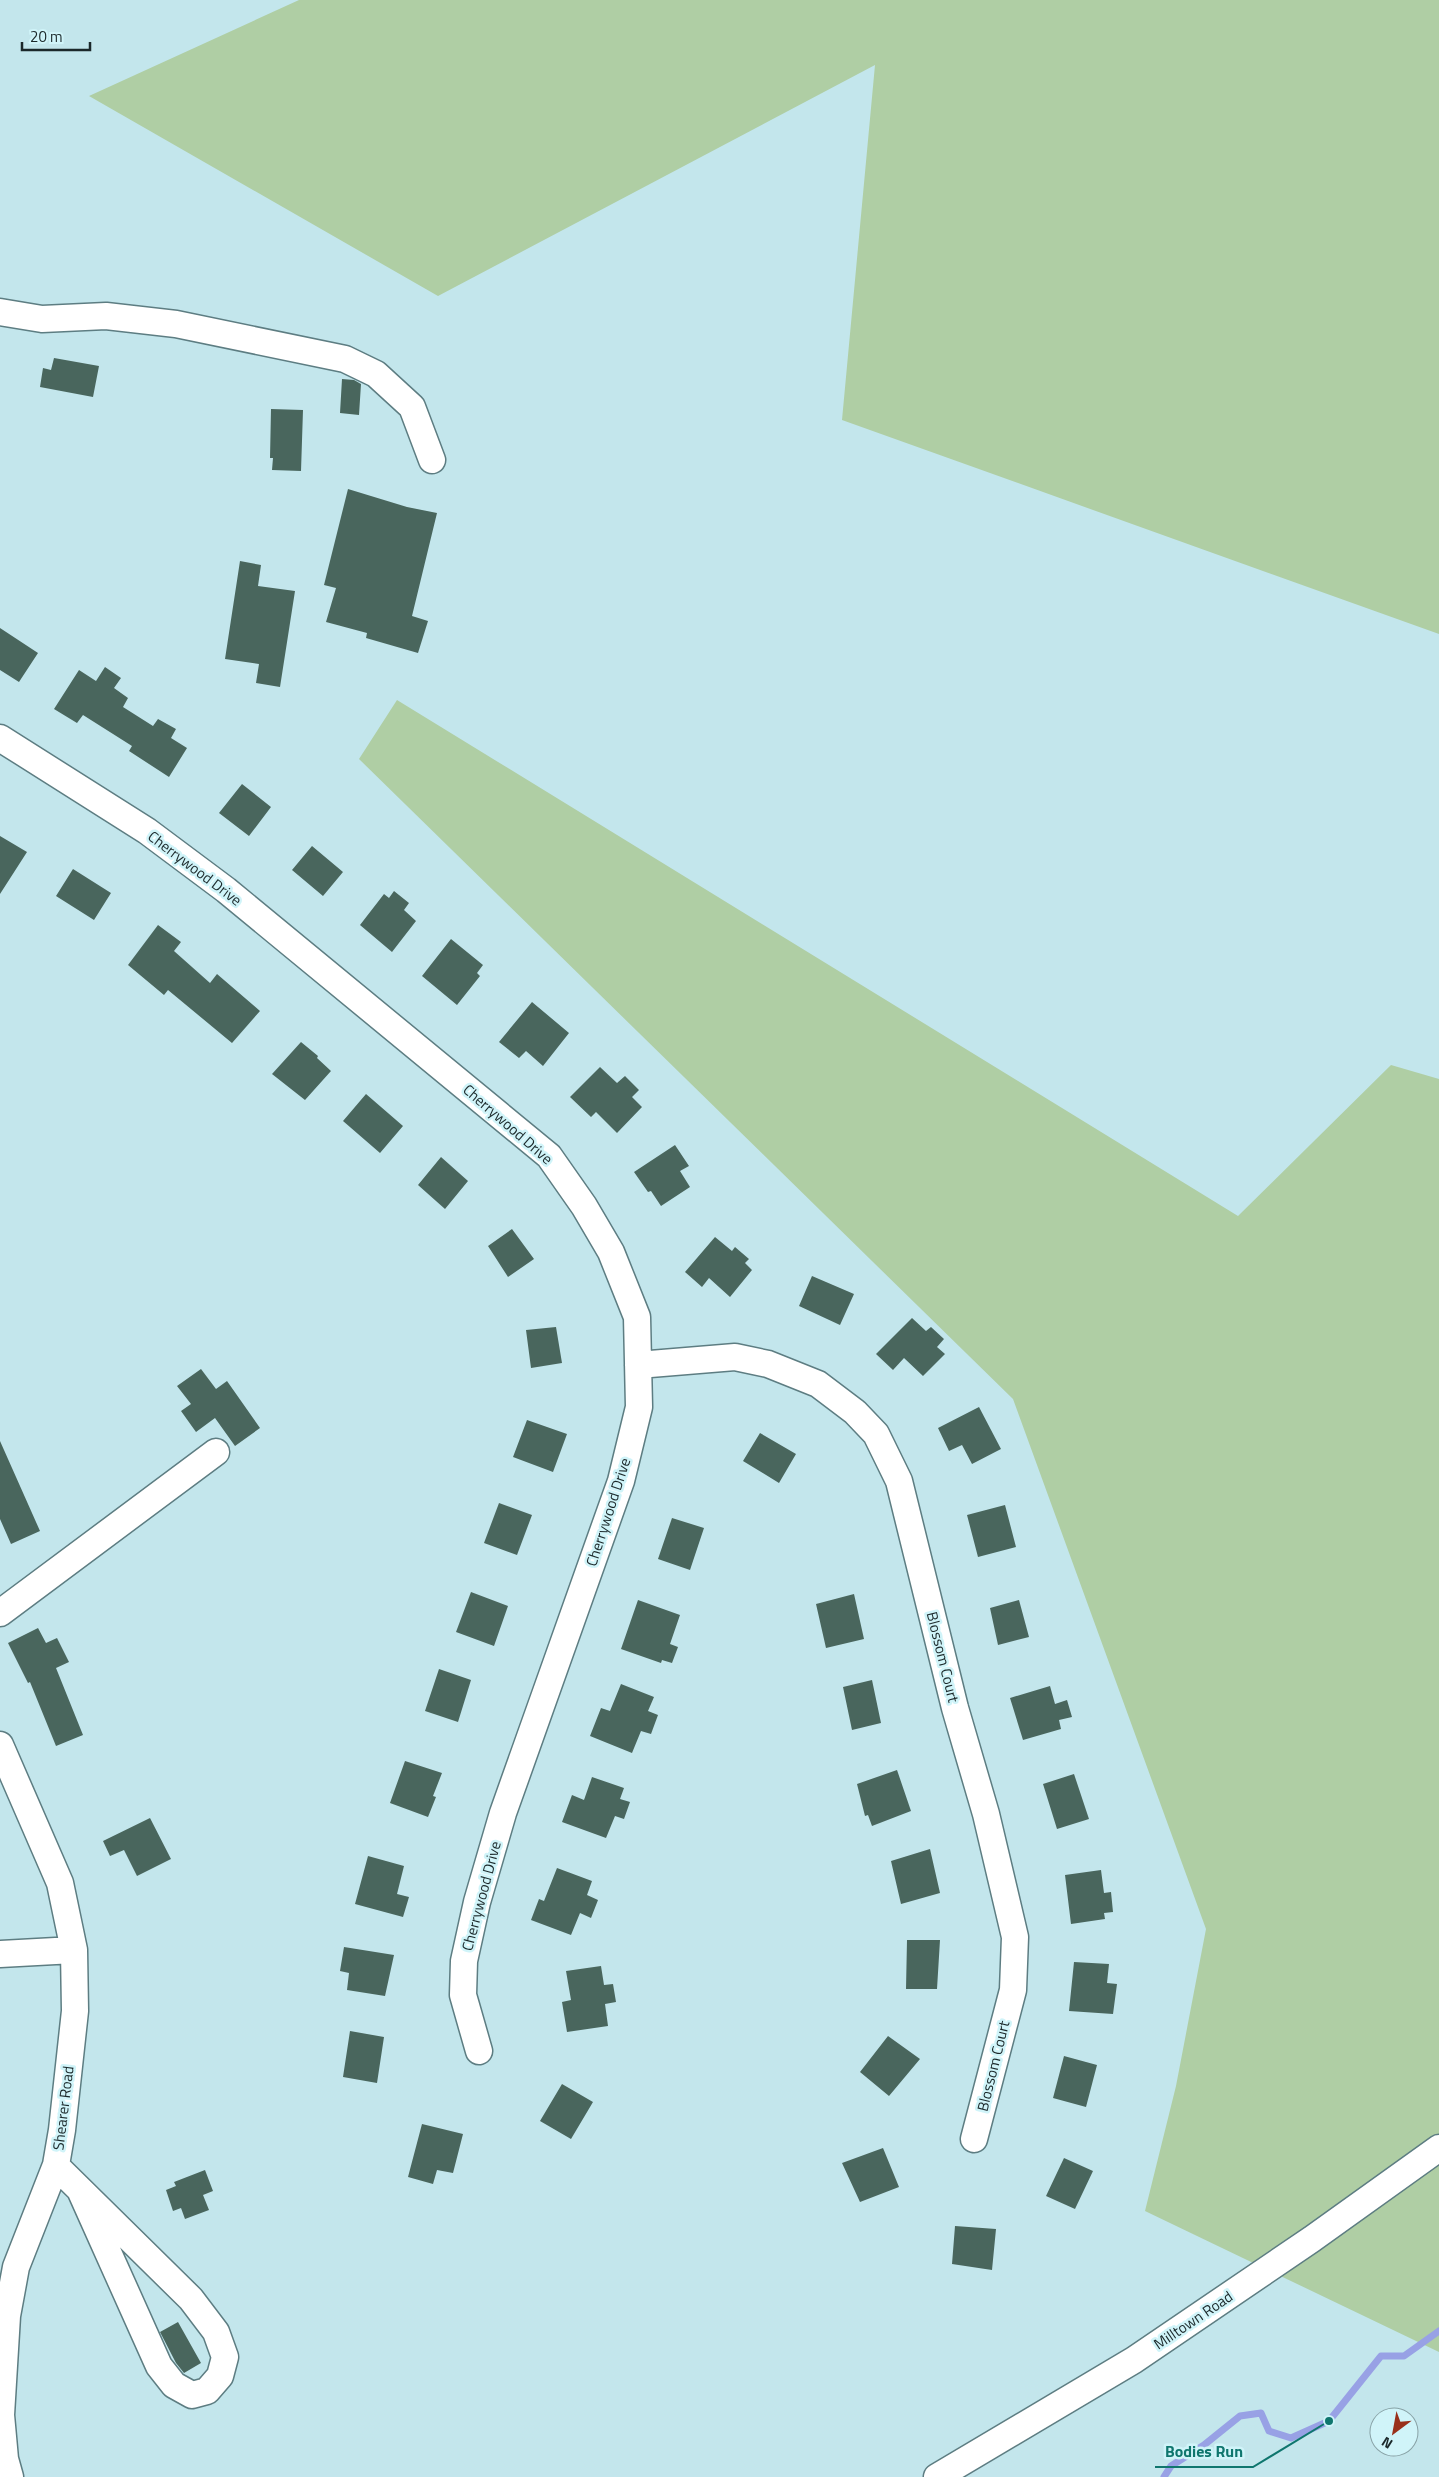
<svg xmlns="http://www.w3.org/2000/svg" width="1439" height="2477" font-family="'Titillium Web',sans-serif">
	<rect width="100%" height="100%" fill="#c3e6ec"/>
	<path fill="#afcea4" d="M299,0H1439V634L842,420L875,65L438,296L89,96Z
		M397,700L1238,1216L1391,1065L1439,1079V2352L1145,2211L1176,2086L1206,1929L1013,1399L359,759Z"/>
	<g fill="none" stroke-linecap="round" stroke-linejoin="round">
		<path stroke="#98a1e5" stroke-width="7" d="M1164,2477L1171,2466L1204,2445L1240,2416L1261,2413L1269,2431L1291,2438L1329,2421L1381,2356H1404L1439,2331"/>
	</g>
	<path fill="#49665d" d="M54,358L99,366L93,397L40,387L43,368L51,370Z
		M342,379L354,380L361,384L359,415L340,413Z
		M271,409L303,410L301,471L272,470L273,458H270Z
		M348,489L407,507L437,513L412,616L428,621L418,653L366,638L367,633L326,622L336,588L324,585Z
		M240,561L261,565L258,586L295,591L280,687L256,683L259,664L225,659Z
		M0,628L38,653L19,682L0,670Z
		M105,667L121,678L114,688L128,698L123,707L153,726L158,719L176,729L171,738L187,748L169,777L129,751L132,746L83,715L77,723L54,709L79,670L96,681Z
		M242,784L271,807L249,836L219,813Z
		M0,836L27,852L0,894Z
		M312,846L343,872L323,896L292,870Z
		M73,869L111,893L94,920L56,896Z
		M394,891L409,903L404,910L416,921L392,952L360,925L384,894L389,898Z
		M158,925L181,942L174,951L210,983L217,974L260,1011L232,1043L168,990L164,995L128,965Z
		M451,939L483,965L477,973L480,976L457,1005L422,976Z
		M532,1002L569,1033L543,1066L526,1051L519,1058L499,1042Z
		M301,1042L318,1056L317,1058L331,1071L305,1100L272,1074Z
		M600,1067L617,1083L625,1076L639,1090L632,1097L642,1107L617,1133L596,1112L591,1117L570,1097Z
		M366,1094L403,1126L380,1153L343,1121Z
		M675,1145L689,1166L680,1171L690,1187L661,1206L651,1191L648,1192L634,1172Z
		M441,1157L468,1181L445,1209L418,1185Z
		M512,1229L534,1259L508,1277L488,1246Z
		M715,1237L732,1251L735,1247L749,1259L745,1263L752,1270L730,1297L709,1278L702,1287L685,1272Z
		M812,1276L854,1294L840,1325L799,1306Z
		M912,1318L926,1331L931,1327L944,1339L937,1347L945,1354L923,1376L904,1358L893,1370L876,1354Z
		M556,1327L562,1363L531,1368L526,1330Z
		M201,1369L216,1389L227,1381L260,1428L235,1446L215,1418L196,1432L181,1411L191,1404L177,1386Z
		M979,1407L1001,1449L972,1464L962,1445L949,1451L938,1428Z
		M527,1420L567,1434L553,1472L513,1457Z
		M760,1433L796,1454L779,1483L743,1461Z
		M0,1441L40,1531L11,1544L0,1519Z
		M499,1503L532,1515L517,1555L484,1543Z
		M1005,1505L1016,1547L978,1557L967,1515Z
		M672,1518L704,1528L690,1570L658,1559Z
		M471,1592L508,1606L494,1646L456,1632Z
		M854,1594L864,1639L826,1648L816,1604Z
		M638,1600L680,1615L670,1644L678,1647L672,1663L662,1660L661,1663L621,1649Z
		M1019,1600L1029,1637L998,1645L990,1608Z
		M38,1628L46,1643L57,1638L69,1662L56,1668L83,1735L56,1746L30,1682L28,1683L8,1643Z
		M439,1669L471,1680L458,1722L425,1711Z
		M872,1680L881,1723L852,1730L843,1687Z
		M621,1684L654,1697L648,1711L658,1715L651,1734L641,1731L632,1753L590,1736L601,1708L610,1711Z
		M1050,1686L1055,1704L1067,1700L1072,1717L1059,1720L1061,1729L1023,1740L1010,1698Z
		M405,1761L442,1773L433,1796L436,1797L428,1817L390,1803Z
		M897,1770L911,1811L872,1826L868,1815L865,1816L857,1784Z
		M1074,1774L1089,1819L1057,1829L1043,1784Z
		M592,1777L624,1788L620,1799L630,1802L624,1819L615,1816L606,1838L562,1822L572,1795L584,1800Z
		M150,1818L171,1859L137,1876L124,1850L110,1856L103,1841Z
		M930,1849L940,1893L901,1904L891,1861Z
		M368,1856L404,1866L397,1894L409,1897L403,1917L355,1904Z
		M557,1868L592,1881L587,1895L598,1900L591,1918L580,1913L571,1935L531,1920L539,1899L544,1901Z
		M1101,1870L1104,1893L1111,1892L1113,1912L1104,1913L1105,1919L1071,1924L1065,1875Z
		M907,1940H940L937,1989H906Z
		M344,1947L394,1955L385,1996L347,1990L349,1973L340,1971Z
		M1074,1962L1109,1964L1107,1983L1117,1984L1113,2014L1069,2011Z
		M601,1966L604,1985L613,1984L616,2002L605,2004L608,2026L567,2032L562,2002L571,2000L566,1971Z
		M350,2031L384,2037L377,2083L343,2077Z
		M888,2036L920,2059L889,2096L860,2072Z
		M1064,2056L1097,2065L1086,2107L1053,2098Z
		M562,2084L593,2102L571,2139L540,2121Z
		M422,2124L463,2134L453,2173L437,2170L433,2184L408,2177Z
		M883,2148L899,2187L860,2202L842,2163Z
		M1064,2158L1093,2171L1075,2209L1046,2196Z
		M205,2170L213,2191L203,2195L209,2210L185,2219L181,2208L173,2211L166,2190L176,2186L174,2182Z
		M955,2226L996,2229L992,2270L952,2264Z
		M178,2322L201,2363L184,2373L176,2363L160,2332Z"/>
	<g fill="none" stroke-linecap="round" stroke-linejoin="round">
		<defs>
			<path id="minor" d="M0,312L42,319L106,316L176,324L345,359L376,374L412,407L432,460
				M0,738L147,831L226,890L549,1156L584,1206L611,1252L637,1317L639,1407L621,1481L503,1813L477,1902L464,1961L463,1995L479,2051
				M638,1365L735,1357L768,1364L818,1384L855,1412L876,1434L899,1481L955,1708L986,1814L1015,1937L1013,1990L974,2139
				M0,1613L216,1452
				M0,1745L60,1883L74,1950L75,2011L62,2130L56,2165L16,2267L7,2316L1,2415L5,2459L10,2477
				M0,1954L74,1950
				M56,2166L191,2299L216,2332L225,2357L220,2376L207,2391L192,2395L174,2385L159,2366L81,2192
				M937,2477L1134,2360L1312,2239L1439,2148"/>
		</defs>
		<use href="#minor" stroke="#5d7d82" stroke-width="29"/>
		<use href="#minor" stroke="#fff" stroke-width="26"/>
	</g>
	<g text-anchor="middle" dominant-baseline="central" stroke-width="5" stroke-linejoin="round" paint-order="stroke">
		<g font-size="15" fill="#1b282a" stroke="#d0f4f9">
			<text transform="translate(195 868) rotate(37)">Cherrywood Drive</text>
			<text transform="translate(508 1124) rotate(41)">Cherrywood Drive</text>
			<text transform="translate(608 1512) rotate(-72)">Cherrywood Drive</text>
			<text transform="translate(943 1657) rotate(76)">Blossom Court</text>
			<text transform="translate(481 1896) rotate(-75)">Cherrywood Drive</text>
			<text transform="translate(993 2066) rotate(-76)">Blossom Court</text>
			<text transform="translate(63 2108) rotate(-83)">Shearer Road</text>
			<text transform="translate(1193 2320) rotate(-34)">Milltown Road</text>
		</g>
	</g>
	<path fill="none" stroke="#0f766e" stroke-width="2" d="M1329 2421L1253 2467H1155"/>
	<circle fill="#0f766e" stroke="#d0f4f9" stroke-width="2" cx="1329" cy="2421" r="5"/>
	<g font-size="16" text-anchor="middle" font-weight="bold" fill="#0f766e" stroke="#d0f4f9" stroke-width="5" stroke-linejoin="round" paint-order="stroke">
		<text x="1204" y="2457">Bodies Run</text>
	</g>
	<g transform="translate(1394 2432) rotate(212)"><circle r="24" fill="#d0f4f9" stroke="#88a2a6"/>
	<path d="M0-4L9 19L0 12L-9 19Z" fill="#99301b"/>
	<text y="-8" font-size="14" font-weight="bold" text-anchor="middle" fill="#1b282a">N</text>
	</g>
	<path d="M22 42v8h68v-8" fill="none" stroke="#1b282a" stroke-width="2.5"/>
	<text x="30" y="42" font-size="15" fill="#1b282a" stroke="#d0f4f9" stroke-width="4" paint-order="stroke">20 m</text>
</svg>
